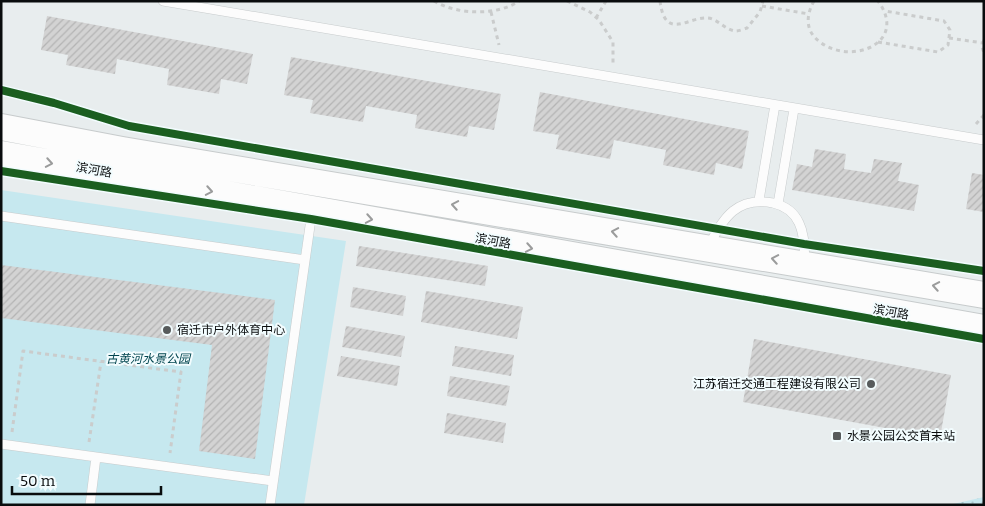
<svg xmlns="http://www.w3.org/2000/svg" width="985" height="506" font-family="Bitter,'Noto Sans SC',serif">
	<defs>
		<pattern id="park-dots" width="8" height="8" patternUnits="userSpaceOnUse" patternTransform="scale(1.25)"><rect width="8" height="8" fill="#c6e8ef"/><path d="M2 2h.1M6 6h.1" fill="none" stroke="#a9c6cc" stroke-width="1.8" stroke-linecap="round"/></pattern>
		<pattern id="building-hatch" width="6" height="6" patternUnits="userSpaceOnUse" patternTransform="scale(1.25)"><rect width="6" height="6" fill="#d3d3d3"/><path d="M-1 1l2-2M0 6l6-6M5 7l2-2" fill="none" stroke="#b4b4b4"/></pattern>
	</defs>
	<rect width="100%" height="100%" fill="#e8edee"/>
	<path fill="url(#park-dots)" d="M984,497V505H949Z"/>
	<path fill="#c6e8ef" d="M1,190L346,241L304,505H1Z"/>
	<path fill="url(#building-hatch)" d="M47,16L253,54L247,84L221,79L219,94L167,85L169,69L117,59L115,74L66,65L68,55L41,50Z
		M291,57L501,94L494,130L469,126L467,137L415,128L417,115L366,106L363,122L310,113L313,100L284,95Z
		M540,92L749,131L742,169L716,163L714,175L663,165L666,150L614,140L610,159L556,149L559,135L533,131Z
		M815,149L846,154L844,169L871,173L874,159L902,163L898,181L919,185L914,211L792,190L797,164L812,167Z
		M972,173L984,175V212L966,209Z
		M359,246L488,266L485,286L356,266Z
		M1,265L275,300L255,459L199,451L212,345L1,318Z
		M353,287L406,296L403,316L350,307Z
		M426,291L523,307L517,339L421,322Z
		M346,326L405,336L401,357L342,347Z
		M754,339L951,375L940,438L743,402Z
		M455,346L514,355L511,376L452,366Z
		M341,356L400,366L397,386L337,376Z
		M450,376L510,386L506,406L447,396Z
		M447,413L506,423L503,443L444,433Z"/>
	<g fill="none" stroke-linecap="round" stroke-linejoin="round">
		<defs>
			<path id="lane" d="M163,1L984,140
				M759,200L775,105
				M778,204L794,109
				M1,216L305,260
				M709,246C723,217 738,196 773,203C786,206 794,212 799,223C805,235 804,249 805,262
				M1,444L273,481
				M90,505L96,457
				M270,505L312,212"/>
			<path id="secondary" d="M1,127L122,150L984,295
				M1,154L984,328"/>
		</defs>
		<use href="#lane" stroke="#c7cbcc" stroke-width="10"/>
		<use href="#secondary" stroke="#c7cbcc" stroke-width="28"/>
		<path stroke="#cacccc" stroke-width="3" stroke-dasharray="4 4" stroke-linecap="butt" d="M434,1C457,15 497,16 519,1
			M567,1L590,12L599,20L613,42V63
			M660,1C665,42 689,16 708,18C718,19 725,30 736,31C739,31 744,29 747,28L760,12L763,1
			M814,1C805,17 806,32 820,42C851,66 909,43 878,1
			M762,6L809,14
			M491,12L499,45
			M596,18L606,1
			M949,38L983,43
			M984,40L982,47L984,53
			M878,42L938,52L948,45L950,30L944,21L885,11
			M976,124L984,115
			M12,432L23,351L181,372L170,453
			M89,442L101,362"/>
		<use href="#lane" stroke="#fcfcfc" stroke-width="9"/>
		<use href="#secondary" stroke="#fcfcfc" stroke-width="26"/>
		<defs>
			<path id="cycleway" d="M1,90L54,103L129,126L804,244L984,271
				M1,171L311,219L984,339"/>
		</defs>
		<use href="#cycleway" stroke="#f2fcfe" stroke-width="11"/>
		<use href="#cycleway" stroke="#1b5e20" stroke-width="8"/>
	</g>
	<defs><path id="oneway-chevron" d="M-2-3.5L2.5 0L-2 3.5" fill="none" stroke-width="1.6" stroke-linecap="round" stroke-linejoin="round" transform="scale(1.25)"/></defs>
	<g stroke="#9b9c9c">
		<use href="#oneway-chevron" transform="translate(49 163) rotate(10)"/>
		<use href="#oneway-chevron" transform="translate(209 191) rotate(10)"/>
		<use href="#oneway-chevron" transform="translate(455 205) rotate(-170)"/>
		<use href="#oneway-chevron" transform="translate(369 219) rotate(10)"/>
		<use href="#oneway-chevron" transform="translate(615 232) rotate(-170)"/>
		<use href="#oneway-chevron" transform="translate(529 248) rotate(10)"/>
		<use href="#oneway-chevron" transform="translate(775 259) rotate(-170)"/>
		<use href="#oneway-chevron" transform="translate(936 286) rotate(-170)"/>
	</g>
	<g fill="#575b5c" stroke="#f2fcfe" stroke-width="2">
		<circle cx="167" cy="330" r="5"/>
		<circle cx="871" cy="384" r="5"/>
		<rect x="832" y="431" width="10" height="10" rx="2.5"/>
	</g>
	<g text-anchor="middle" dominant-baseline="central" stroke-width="4" stroke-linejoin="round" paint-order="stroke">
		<g font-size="12" fill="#090c0d" stroke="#f2fcfe">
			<text transform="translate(94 170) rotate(10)">滨河路</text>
			<text transform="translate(493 241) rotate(10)">滨河路</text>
			<text transform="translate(891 312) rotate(10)">滨河路</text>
		</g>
		<g font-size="12" fill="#090c0d" stroke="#f2fcfe" text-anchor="start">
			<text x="177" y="330">宿迁市户外体育中心</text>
			<text x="861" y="384" text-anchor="end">江苏宿迁交通工程建设有限公司</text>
			<text x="847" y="436">水景公园公交首末站</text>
		</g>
		<g font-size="12" font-style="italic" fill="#02454f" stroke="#f2fcfe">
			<text x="148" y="359">古黄河水景公园</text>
		</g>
	</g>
	<rect width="985" height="506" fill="none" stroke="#090c0d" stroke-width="5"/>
	<path d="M12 486v8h149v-8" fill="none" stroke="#090c0d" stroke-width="2.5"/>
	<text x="20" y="486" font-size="15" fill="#090c0d" stroke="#f2fcfe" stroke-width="4" paint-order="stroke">50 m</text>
</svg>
